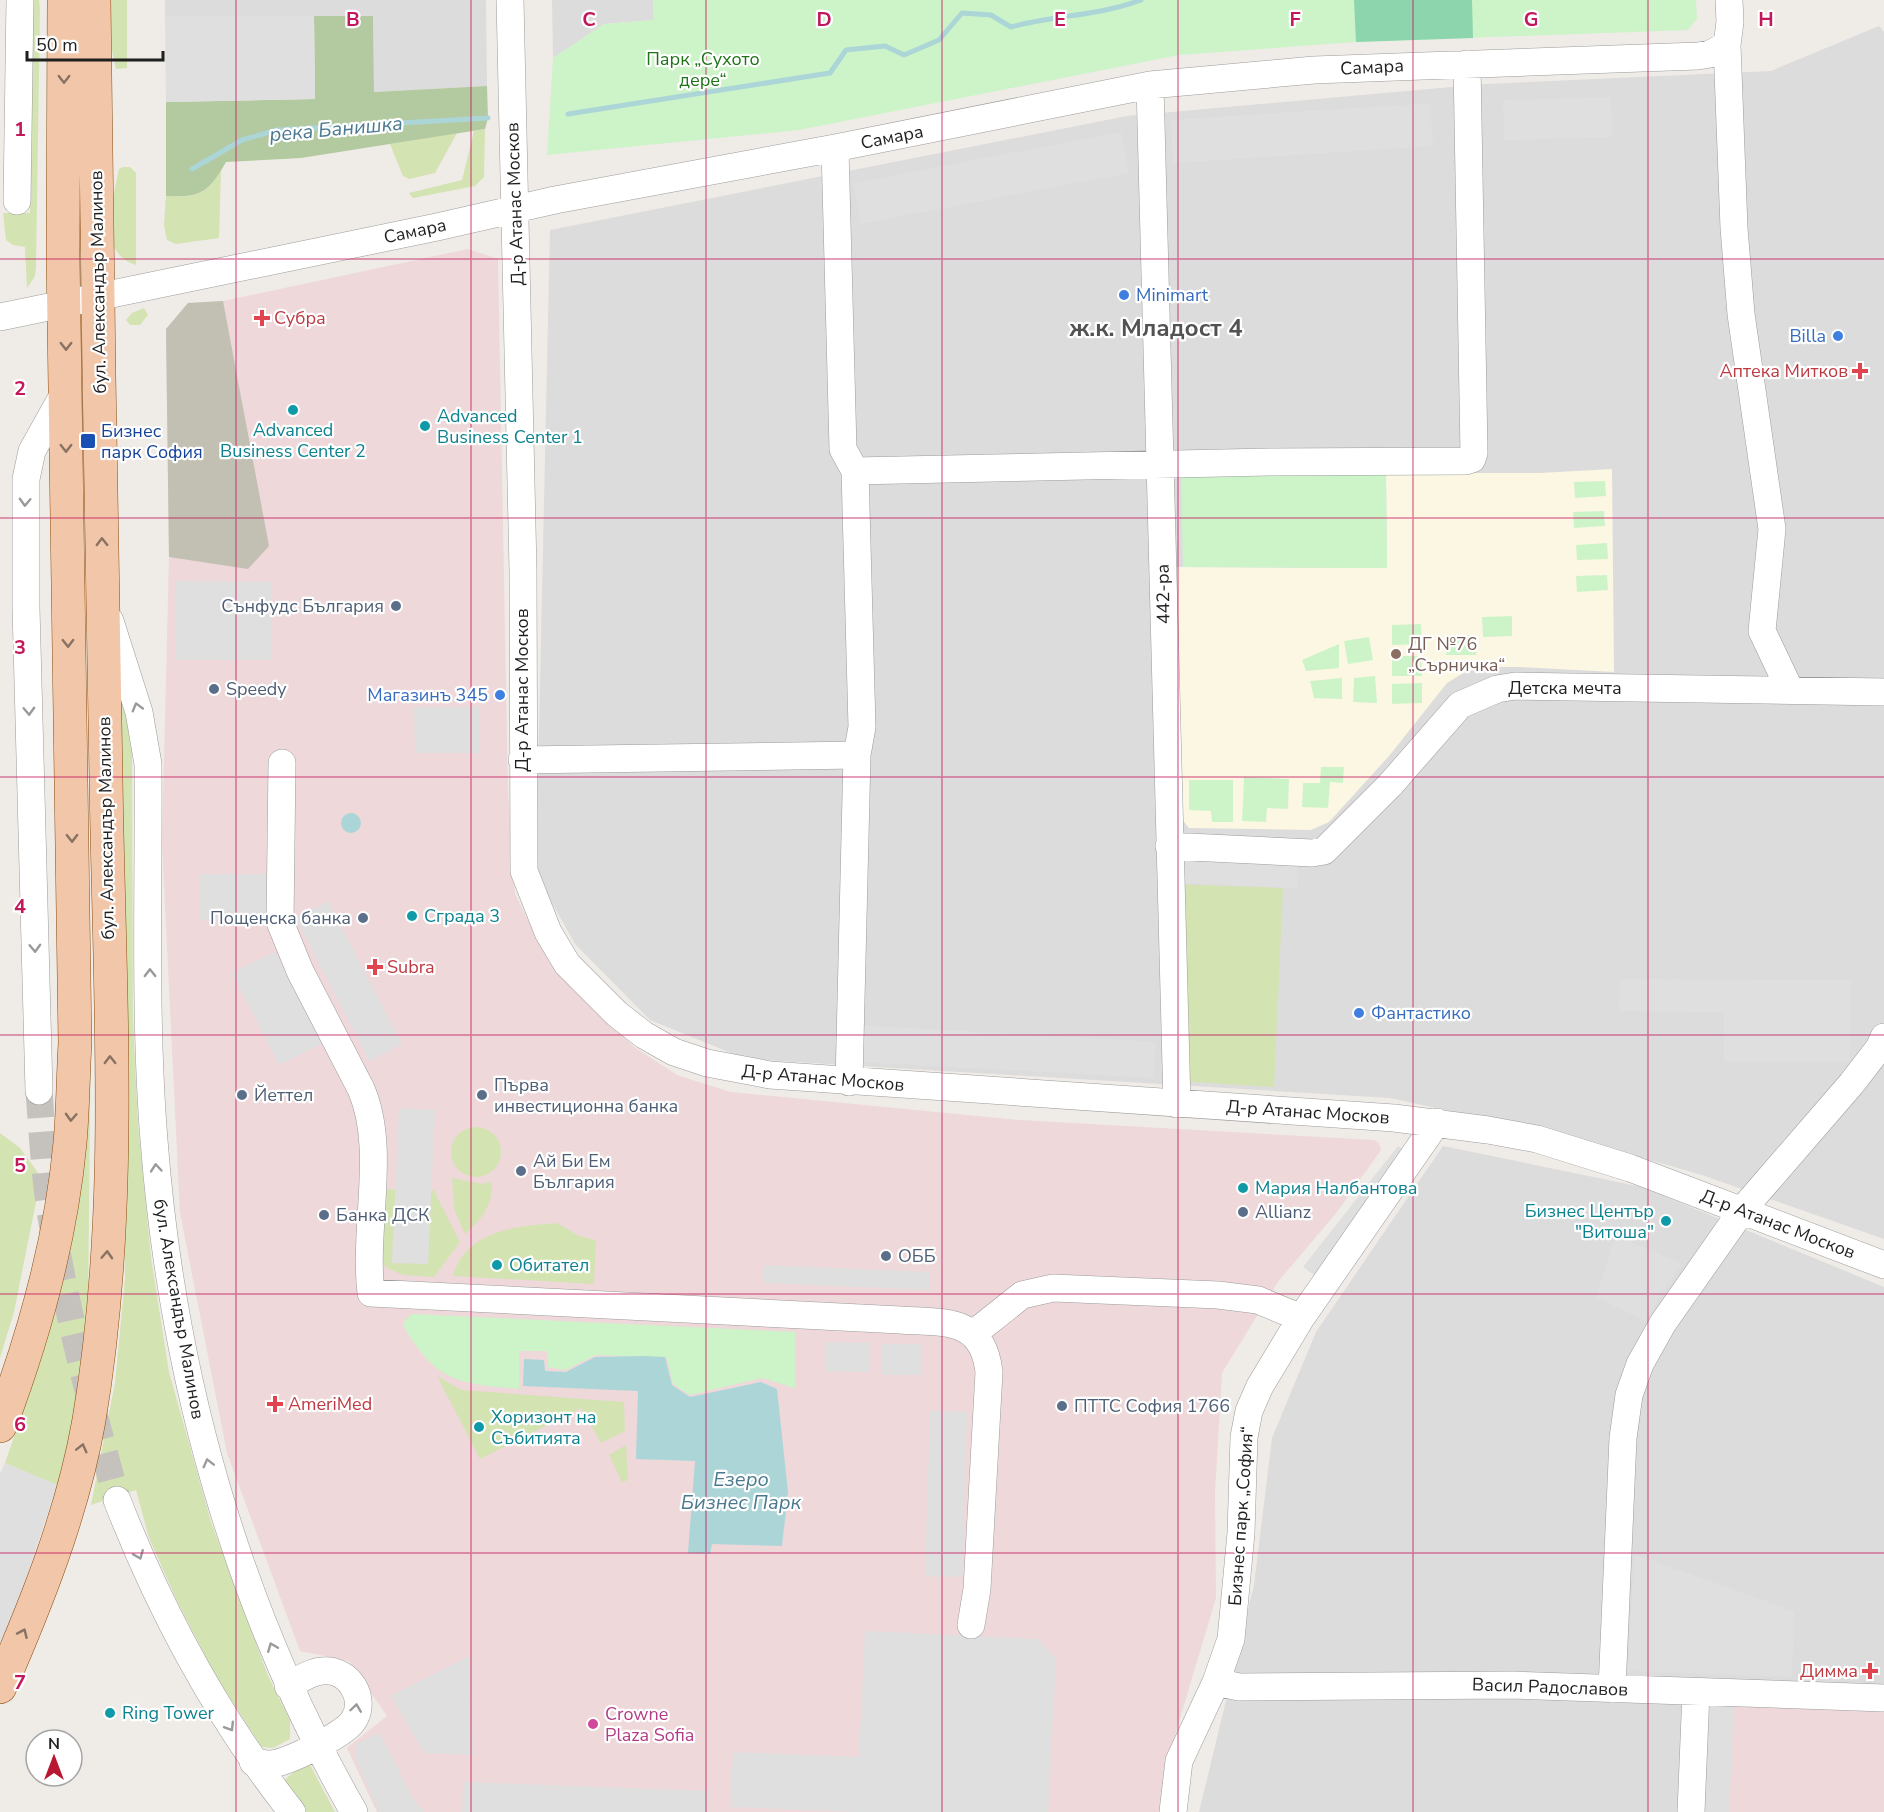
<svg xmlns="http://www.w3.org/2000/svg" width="1884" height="1812" font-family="'Nunito Sans',sans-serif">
	<rect width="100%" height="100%" fill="#efebe6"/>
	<path fill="#dddcdc" d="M165,0H486L487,86L374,92L373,16H165Z
		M552,0H653L654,20L604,24L553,58Z
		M1879,26L1884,32V1239L1702,1175L1570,1137L1390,1098L746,1059L650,1020L575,944L547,894L536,867L550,230L1127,116L1485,84L1771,71Z
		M1443,1146L1642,1187L1884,1287V1711L1696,1812H1199L1254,1585L1272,1438L1316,1332Z"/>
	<path fill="#eed8da" d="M468,249L498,259L508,792L515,894L550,964L634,1047L677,1075L730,1092L1019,1120L1374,1140L1379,1143L1381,1150L1337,1212L1277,1283L1222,1373L1215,1492L1216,1598L1166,1765L1160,1812H377L347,1748L387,1716L349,1661L300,1651L227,1453L180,1213L162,843L169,557L166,329L188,303L223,301Z
		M1696,1692L1884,1711V1812H1691Z"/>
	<path fill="#fcf7e3" d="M1612,469L1614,672L1519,667H1485L1465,672L1447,683L1389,756L1329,822L1311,830L1189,828L1181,818L1174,567L1387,568L1386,473H1540Z"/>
	<path fill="#c2c0b3" d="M223,301L269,546L248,569L169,557L166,329L188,303Z"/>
	<path fill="#d3e3b2" d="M29,0H39L40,9L36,267L35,276L27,288L25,247L13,245L6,240L3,213H30Z
		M107,0H127V68L116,69L107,28Z
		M485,129L484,177L475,186L413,198L409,193L462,180L474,131Z
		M457,133L435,173L409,179L403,176L390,144Z
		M123,167H130L136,173V265C96,253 113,200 119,169Z
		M221,170L219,238L176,244L167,240L164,225L166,196C194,198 207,195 221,170Z
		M144,308L148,315L140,325H130L126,320L132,313Z
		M124,706L132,751L133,1022L138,1123L151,1258L169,1372L211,1522L268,1676L290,1720V1739L273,1748L261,1747L213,1671L178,1603L149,1538L136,1490L91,1505L115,1383L125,1279L117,708Z
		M1172,884L1283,888L1274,1087L1178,1081Z
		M91,1013L88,1308L75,1414L57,1485L5,1463L32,1385L87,1097Z
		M451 1152a25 25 0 1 1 50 0a25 25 0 1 1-50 0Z
		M0,1133L20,1148L41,1177L14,1312L0,1358Z
		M452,1178L483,1184L492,1181C493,1205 482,1219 465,1234L454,1209Z
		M426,1187L434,1191L460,1242L434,1277L403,1275L385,1267L381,1252L383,1190Z
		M557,1223L579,1236L596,1240L594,1284L453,1276C466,1230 517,1226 557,1223Z
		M437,1376L461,1390L624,1402L625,1431L601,1443L581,1408L480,1459Z
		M626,1445L628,1480L622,1482L609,1455Z
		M308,1761L335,1812H306L283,1781Z"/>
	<path fill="#b3caa0" d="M314,16H373L374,92L487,86L488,118L485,129L301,158L226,162C209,192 201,198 166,196V102L315,99Z"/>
	<path fill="#ccf4c8" d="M653,0H1696L1697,19L1688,30L1356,42L1179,55L799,130L547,155L553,58L604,24L654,20Z
		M1386,473L1387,568L1183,567L1181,474Z
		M1605,481L1606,496L1575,498L1574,482Z
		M1604,511L1605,526L1574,528L1573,512Z
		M1607,543L1608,559L1577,560L1576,545Z
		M1607,575L1608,590L1577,592L1576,576Z
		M1512,616V636L1483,637L1482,617Z
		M1421,624L1422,644L1392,645V625Z
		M1446,635H1475L1476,655H1446Z
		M1369,637L1373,660L1348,664L1344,641Z
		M1339,644V668L1306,671L1302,660Z
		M1392,656H1421L1422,676H1392Z
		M1375,676L1377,703L1353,702L1354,678Z
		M1342,678V699L1314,698L1310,681Z
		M1422,683V703L1392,704V684Z
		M1321,767H1344L1343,783L1330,782L1328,808L1302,807L1303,783H1320Z
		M1244,777L1289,779L1288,809L1267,808L1266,822L1242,821Z
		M1189,780H1233V822H1212L1211,811L1189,810Z
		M412,1314L795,1332V1388L762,1378L690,1395L673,1384L667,1358L596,1355L565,1370L548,1367L547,1351H519V1389C457,1384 435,1381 403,1325L407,1318Z"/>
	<path fill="#8dd5ad" d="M1354,0H1472L1473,38L1356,42Z"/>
	<path fill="#dfdfdf" d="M165,16H314L315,99L166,102Z
		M1611,97L1612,137L1504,140L1503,100Z
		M1430,103L1433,146L1173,163L1171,120Z
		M1121,132L1129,173L861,224L853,183Z
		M176,581L272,582V660H175Z
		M414,707H479V753H415Z
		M1171,848L1298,855L1297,888L1172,883Z
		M199,874H267V919L199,920Z
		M328,901L402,1044L369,1061L296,918Z
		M275,952L322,1043L279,1065L232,973Z
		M1620,979L1851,980L1850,1062H1724V1012L1619,1011Z
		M858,1025L1156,1042L1154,1078L857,1062Z
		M399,1108L435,1110L428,1264L392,1263Z
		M1398,1146L1411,1156L1318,1278L1303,1267Z
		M1615,1236L1681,1263L1645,1321L1596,1297Z
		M764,1265L930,1272L929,1290L763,1283Z
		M826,1342L870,1343L869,1372L825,1371Z
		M882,1344H922V1375H882Z
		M930,1411L967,1412L962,1577L925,1576Z
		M5,1463L57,1485L13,1619L0,1642V1474Z
		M1634,1554L1794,1611L1792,1677L1628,1671Z
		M865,1631L1038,1639L1056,1659L1048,1812H855L730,1807L733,1752L859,1757Z
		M470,1656L473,1755L424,1753L391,1696Z
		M1701,1700L1734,1702L1729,1812H1696Z
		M380,1733L412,1797L424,1812H379L355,1757L356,1744Z
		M463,1782L709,1791L708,1812H462Z"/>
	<path fill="#acd5d8" d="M341 823a10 10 0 1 1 20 0a10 10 0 1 1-20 0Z
		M643,1356L665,1357L672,1385L690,1397L761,1382L777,1389L788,1492L782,1546L712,1544L710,1554L688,1553L695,1461L636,1459L638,1391L523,1386L524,1359L544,1360L545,1371L566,1372L595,1357Z"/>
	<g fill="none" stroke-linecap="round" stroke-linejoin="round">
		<path stroke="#acd5d8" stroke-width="5" d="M568,114L830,73L846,50L885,46L904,55L939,40L962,13L991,15L1011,27C1054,15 1099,16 1141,0
			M192,169L242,140L277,130L488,118"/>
		<path stroke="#c5c2be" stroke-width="27" stroke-dasharray="27 14" stroke-linecap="butt" d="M39,1091C42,1130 44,1170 50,1210C65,1308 91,1404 117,1500"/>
		<defs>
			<path id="minor" d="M510,0L523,570L524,871L548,932L567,964L617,1014L644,1035L674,1052L707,1063L770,1075L1394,1118L1488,1130L1537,1139L1630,1168L1884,1265
				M1729,0L1730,22L1727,45L1734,228L1741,314L1772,529L1762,631L1790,690
				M1150,85L1177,1104
				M835,148L843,449L855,471L862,727L857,755L849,1082
				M17,201L20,0
				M0,317L437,227L555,200L835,148L1150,85L1314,70L1698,56L1710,54L1727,45
				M855,471L1269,462L1466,461L1472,459L1474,453L1467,64
				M110,621L139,712L148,764C149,887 144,1017 154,1140C172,1376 236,1606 354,1812
				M522,760L857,755
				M282,763L280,922L300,971L361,1089C387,1148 363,1228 371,1293L900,1320C945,1323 983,1317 989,1372L977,1589L971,1625
				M1169,846L1312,853L1324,851L1390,785L1460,705L1497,689L1515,686L1884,692
				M39,1091L26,608V479L32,451L66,390
				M973,1334L1022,1295L1053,1288L1218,1295L1258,1300L1301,1318
				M117,1500C161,1613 217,1717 292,1812
				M1216,1682L1239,1687L1513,1685L1884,1698
				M1612,1689L1623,1438L1629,1395L1640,1364L1663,1323L1743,1209L1852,1083L1879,1048L1884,1037
				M253,1762C259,1763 266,1764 272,1764C288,1762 344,1735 353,1721C368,1699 349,1668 322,1671C310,1672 299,1680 288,1686
				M1173,1812L1179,1761L1216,1682L1231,1639L1241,1533L1244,1437L1249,1411L1260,1386L1301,1318L1437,1122
				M1691,1812L1696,1692"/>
			<path id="major" d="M0,1426C34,1336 61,1240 70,1143C73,1110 73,1076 75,1043L63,256L64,0
				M0,1687C37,1602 73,1512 89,1420C125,1209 109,992 106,779C102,519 96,260 94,0"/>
		</defs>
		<use href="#minor" stroke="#9c9c9c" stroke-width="28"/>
		<use href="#major" stroke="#8a4d10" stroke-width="34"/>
		<use href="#minor" stroke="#fff" stroke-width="27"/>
		<use href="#major" stroke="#f2c6a8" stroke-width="33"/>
	</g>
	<defs><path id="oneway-chevron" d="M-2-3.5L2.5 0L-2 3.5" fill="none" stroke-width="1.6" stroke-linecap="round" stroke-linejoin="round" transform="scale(1.5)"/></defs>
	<g stroke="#887264">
		<use href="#oneway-chevron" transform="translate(64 79) rotate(90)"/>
		<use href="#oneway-chevron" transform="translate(66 346) rotate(90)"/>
		<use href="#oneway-chevron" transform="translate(66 448) rotate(90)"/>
		<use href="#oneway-chevron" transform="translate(102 542) rotate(-91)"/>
		<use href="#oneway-chevron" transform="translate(68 643) rotate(89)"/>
		<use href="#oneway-chevron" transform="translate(72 838) rotate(89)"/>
		<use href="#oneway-chevron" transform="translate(110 1060) rotate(-91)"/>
		<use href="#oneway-chevron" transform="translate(71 1117) rotate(93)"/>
		<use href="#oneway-chevron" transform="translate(107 1255) rotate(-87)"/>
		<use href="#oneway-chevron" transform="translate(82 1448) rotate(-76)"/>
		<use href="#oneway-chevron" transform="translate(23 1633) rotate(-66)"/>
	</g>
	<g stroke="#9a9a9a">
		<use href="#oneway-chevron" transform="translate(25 502) rotate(92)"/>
		<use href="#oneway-chevron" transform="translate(137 707) rotate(-106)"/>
		<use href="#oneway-chevron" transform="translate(29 711) rotate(88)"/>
		<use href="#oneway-chevron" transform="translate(35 948) rotate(88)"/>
		<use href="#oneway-chevron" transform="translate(150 973) rotate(-91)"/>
		<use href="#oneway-chevron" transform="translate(156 1168) rotate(-95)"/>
		<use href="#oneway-chevron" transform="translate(208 1463) rotate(-104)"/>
		<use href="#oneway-chevron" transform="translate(139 1555) rotate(68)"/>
		<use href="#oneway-chevron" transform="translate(272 1647) rotate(-112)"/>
		<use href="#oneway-chevron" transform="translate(356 1708) rotate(-82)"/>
		<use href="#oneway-chevron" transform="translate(230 1727) rotate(58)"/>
	</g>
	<path fill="none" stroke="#c2185b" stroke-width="1.5" stroke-opacity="0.55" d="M236,0V1812M471,0V1812M706,0V1812M942,0V1812M1178,0V1812M1413,0V1812M1648,0V1812M0,259H1884M0,518H1884M0,777H1884M0,1035H1884M0,1294H1884M0,1553H1884"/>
	<g fill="#3f7fe0" stroke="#fff" stroke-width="2">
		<circle cx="1124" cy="295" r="6"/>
		<circle cx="1838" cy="336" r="6"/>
		<circle cx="500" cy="695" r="6"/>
		<circle cx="1359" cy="1013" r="6"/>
	</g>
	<g fill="#e0444e" stroke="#fff" stroke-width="2">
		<path d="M259 309h6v6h6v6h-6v6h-6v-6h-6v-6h6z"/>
		<path d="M1857 362h6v6h6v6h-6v6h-6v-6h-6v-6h6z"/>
		<path d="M372 958h6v6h6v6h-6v6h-6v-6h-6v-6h6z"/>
		<path d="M272 1395h6v6h6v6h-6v6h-6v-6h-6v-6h6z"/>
		<path d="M1867 1662h6v6h6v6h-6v6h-6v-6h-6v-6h6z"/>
	</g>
	<g fill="#0f9aa8" stroke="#fff" stroke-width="2">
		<circle cx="293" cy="410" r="6"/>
		<circle cx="425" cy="426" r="6"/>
		<circle cx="412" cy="916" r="6"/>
		<circle cx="1243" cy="1188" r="6"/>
		<circle cx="1666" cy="1221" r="6"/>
		<circle cx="497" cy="1265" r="6"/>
		<circle cx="479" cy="1427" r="6"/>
		<circle cx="110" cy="1713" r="6"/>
	</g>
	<rect fill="#1a4fb4" stroke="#fff" stroke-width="2" x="80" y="433" width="16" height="16" rx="3"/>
	<g fill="#5c6f8a" stroke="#fff" stroke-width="2">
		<circle cx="396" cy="606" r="6"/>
		<circle cx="214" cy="689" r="6"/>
		<circle cx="363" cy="918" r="6"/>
		<circle cx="242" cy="1095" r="6"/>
		<circle cx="482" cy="1095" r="6"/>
		<circle cx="521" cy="1171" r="6"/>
		<circle cx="1243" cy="1212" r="6"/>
		<circle cx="324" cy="1215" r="6"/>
		<circle cx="886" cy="1256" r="6"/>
		<circle cx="1062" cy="1406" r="6"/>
	</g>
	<circle fill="#8d6e63" stroke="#fff" stroke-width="2" cx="1396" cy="654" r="6"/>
	<circle fill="#d1479c" stroke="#fff" stroke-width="2" cx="593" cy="1724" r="6"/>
	<g text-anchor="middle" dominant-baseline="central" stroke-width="4.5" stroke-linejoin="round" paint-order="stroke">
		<g font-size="18" fill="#1f7318" stroke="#fff">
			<text x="703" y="59">Парк „Сухото<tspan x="703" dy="21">дере“</tspan></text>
		</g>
		<g font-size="18" fill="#1f1f1f" stroke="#fff">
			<text transform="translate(1372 67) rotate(-3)">Самара</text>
			<text transform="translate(892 137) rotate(-11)">Самара</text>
			<text transform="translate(515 204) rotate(-92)">Д-р Атанас Москов</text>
			<text transform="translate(415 231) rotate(-12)">Самара</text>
			<text transform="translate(98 282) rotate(-91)">бул. Александър Малинов</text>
			<text transform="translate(1163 594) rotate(-91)">442-ра</text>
			<text x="1565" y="688">Детска мечта</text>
			<text transform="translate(522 690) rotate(-90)">Д-р Атанас Москов</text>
			<text transform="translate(106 828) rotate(-91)">бул. Александър Малинов</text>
			<text transform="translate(823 1078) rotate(5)">Д-р Атанас Москов</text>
			<text transform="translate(1308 1112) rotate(4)">Д-р Атанас Москов</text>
			<text transform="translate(1778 1224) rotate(21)">Д-р Атанас Москов</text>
			<text transform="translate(179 1309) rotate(80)">бул. Александър Малинов</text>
			<text transform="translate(1241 1516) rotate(-86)">Бизнес парк „София“</text>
			<text transform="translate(1550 1687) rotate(2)">Васил Радославов</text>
		</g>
		<g font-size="18" fill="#366cbe" stroke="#fff" text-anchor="start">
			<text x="1136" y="295">Minimart</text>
			<text x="1826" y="336" text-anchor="end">Billa</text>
			<text x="488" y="695" text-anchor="end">Магазинъ 345</text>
			<text x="1371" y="1013">Фантастико</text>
		</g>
		<g font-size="18" fill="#be3a42" stroke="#fff" text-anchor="start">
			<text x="274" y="318">Субра</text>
			<text x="1848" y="371" text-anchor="end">Аптека Митков</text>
			<text x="387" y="967">Subra</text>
			<text x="288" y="1404">AmeriMed</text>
			<text x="1858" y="1671" text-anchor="end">Димма</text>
		</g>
		<g font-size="18" fill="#0d838f" stroke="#fff" text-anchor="start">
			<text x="437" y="416">Advanced<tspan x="437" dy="21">Business Center 1</tspan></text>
			<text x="293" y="430" text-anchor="middle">Advanced<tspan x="293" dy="21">Business Center 2</tspan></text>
			<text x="424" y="916">Сграда 3</text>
			<text x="1255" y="1188">Мария Налбантова</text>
			<text x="1654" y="1211" text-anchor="end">Бизнес Център<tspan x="1654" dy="21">"Витоша"</tspan></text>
			<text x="509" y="1265">Обитател</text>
			<text x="491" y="1417">Хоризонт на<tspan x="491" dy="21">Събитията</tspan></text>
			<text x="122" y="1713">Ring Tower</text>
		</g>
		<g font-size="18" fill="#164399" stroke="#fff" text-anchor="start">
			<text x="101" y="431">Бизнес<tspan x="101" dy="21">парк София</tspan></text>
		</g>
		<g font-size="18" fill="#4e5e75" stroke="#fff" text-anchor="start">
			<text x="384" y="606" text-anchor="end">Сънфудс България</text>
			<text x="226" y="689">Speedy</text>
			<text x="351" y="918" text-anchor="end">Пощенска банка</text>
			<text x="494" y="1085">Първа<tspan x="494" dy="21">инвестиционна банка</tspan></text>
			<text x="254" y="1095">Йеттел</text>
			<text x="533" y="1161">Ай Би Ем<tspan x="533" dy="21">България</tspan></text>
			<text x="1255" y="1212">Allianz</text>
			<text x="336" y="1215">Банка ДСК</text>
			<text x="898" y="1256">ОББ</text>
			<text x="1074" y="1406">ПТТС София 1766</text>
		</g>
		<g font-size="18" fill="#785e54" stroke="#fff" text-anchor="start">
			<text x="1408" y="644">ДГ №76<tspan x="1408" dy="21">„Сърничка“</tspan></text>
		</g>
		<g font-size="18" fill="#b23c85" stroke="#fff" text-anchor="start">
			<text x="605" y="1714">Crowne<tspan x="605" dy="21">Plaza Sofia</tspan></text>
		</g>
		<g font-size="20" font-style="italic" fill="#4b798f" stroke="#fff">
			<text transform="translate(336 129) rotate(-5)">река Банишка</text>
			<text x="741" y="1479">Езеро<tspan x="741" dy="23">Бизнес Парк</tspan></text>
		</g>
		<g font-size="24" font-weight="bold" fill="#525252" stroke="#fff">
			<text x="1156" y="328">ж.к. Младост 4</text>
		</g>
	</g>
	<g font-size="20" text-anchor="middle" font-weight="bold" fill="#c2185b" stroke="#fff" stroke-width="4.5" stroke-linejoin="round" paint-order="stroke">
		<text x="353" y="26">B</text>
		<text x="589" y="26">C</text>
		<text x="824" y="26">D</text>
		<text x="1060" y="26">E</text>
		<text x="1295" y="26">F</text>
		<text x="1531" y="26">G</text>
		<text x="1766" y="26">H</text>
		<text x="20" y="136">1</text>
		<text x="20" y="395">2</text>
		<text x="20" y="654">3</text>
		<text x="20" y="913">4</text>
		<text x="20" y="1172">5</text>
		<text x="20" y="1431">6</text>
		<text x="20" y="1689">7</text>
	</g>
	<g transform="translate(54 1758)"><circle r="28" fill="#ffffff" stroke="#a5a5a5" stroke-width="1.5"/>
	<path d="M0-4.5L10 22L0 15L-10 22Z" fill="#b91631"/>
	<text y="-9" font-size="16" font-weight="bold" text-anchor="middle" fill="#1f1f1f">N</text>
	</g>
	<path d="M27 51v9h136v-9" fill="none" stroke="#1f1f1f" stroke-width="3"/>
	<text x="36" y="51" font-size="18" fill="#1f1f1f" stroke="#ffffff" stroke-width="4.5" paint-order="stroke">50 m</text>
</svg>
